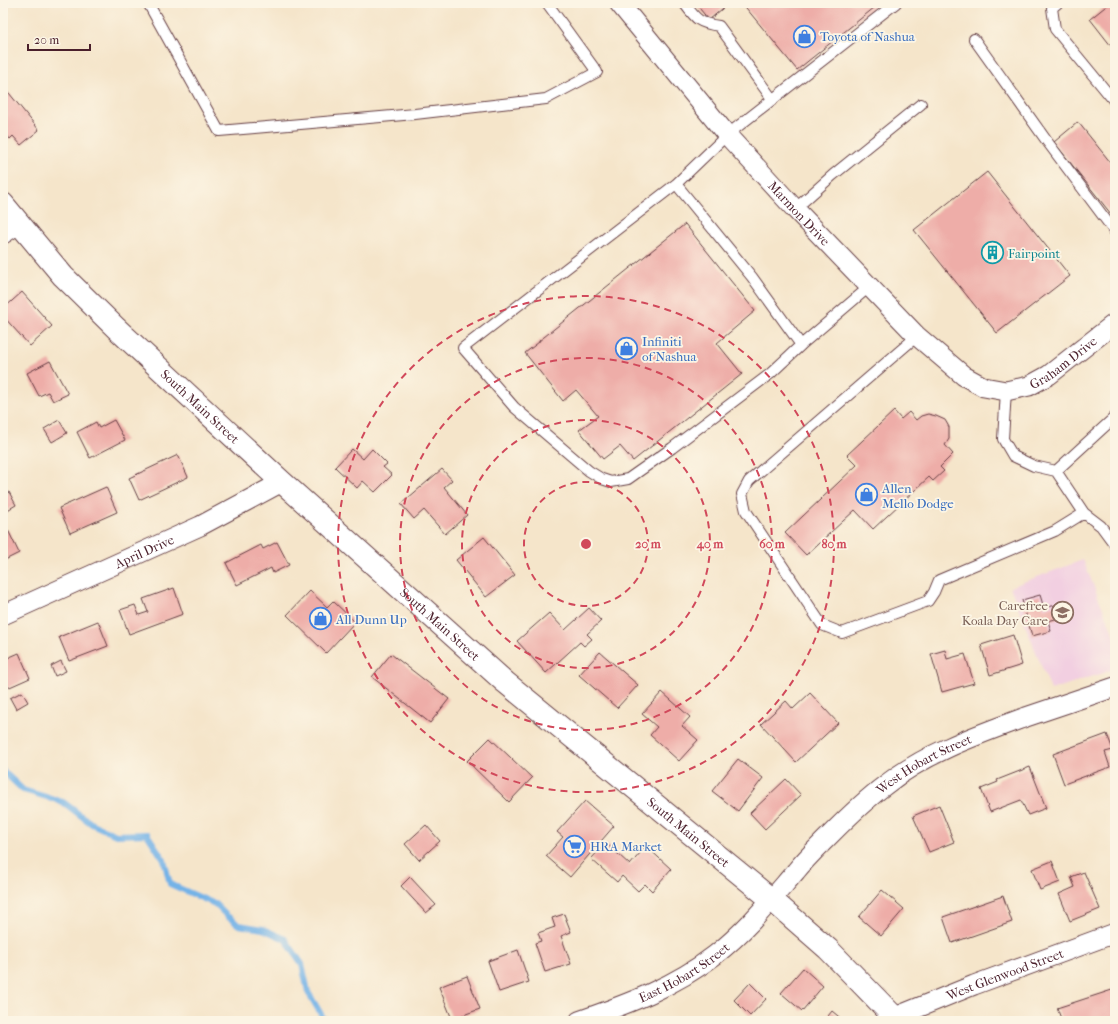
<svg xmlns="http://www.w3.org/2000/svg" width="1118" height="1024" font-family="'IM FELL French Canon',serif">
	<rect width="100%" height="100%" fill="#fcf5e5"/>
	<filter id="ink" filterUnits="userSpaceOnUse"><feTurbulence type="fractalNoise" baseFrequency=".025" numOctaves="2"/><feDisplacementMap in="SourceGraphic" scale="8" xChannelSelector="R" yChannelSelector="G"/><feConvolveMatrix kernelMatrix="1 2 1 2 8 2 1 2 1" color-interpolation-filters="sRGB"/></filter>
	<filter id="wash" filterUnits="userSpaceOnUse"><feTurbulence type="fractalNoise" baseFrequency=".012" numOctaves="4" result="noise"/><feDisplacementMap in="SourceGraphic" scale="16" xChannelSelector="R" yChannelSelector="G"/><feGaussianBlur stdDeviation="0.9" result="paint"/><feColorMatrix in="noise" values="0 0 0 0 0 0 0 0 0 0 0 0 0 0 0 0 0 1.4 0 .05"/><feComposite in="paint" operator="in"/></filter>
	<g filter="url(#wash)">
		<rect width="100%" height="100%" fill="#f5e5ca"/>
		<path fill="#f2cfe1" d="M1083,560L1115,638V669L1051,690L1010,587Z"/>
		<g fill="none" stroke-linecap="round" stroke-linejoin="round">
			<path stroke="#74b3e7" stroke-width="6" d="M3,771L23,790L63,802L92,824L116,835L147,834L164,860L170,884L215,904L227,916L239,925L263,929L285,939L302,964L308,992L325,1021"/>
		</g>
		<g id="blocks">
			<path fill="#eeada8" d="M695,3H729L709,20Z
				M742,3H880L797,70Z
				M1110,3H1115V51L1090,19Z
				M9,93L39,130L21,145L13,136L10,139L3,131V98Z
				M1078,122L1115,168V219L1054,142Z
				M987,172L1070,276L997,333L914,230Z
				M685,224L755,311L717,343L742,374L633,461L620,446L603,459L579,430L598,416L576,390L563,401L525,353L539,342V341Z
				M22,292L52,326L30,346L3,316V309Z
				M50,361L68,394L53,401L48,392L39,396L27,373Z
				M894,411L901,419L909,412L916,420L921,416L928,414L936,416L945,420L949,427V439L945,445L953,454L940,467L944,471L933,481L929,477L873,529L855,510L806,555L785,533L857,465L847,455Z
				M59,420L67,433L52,442L44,429Z
				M114,420L125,440L90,458L77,432L96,422L99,428Z
				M352,449L363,459L372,449L387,464L383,467L392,475L375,492L363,481L357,488L335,467Z
				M178,455L188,477L139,500L129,478Z
				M442,469L452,480L444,487L467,515L445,534L424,510L414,519L401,504Z
				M106,487L117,512L70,533L59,508Z
				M9,492L16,505L4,512L3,495Z
				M8,530L19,553L3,561V532Z
				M484,537L515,575L486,597L456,560Z
				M277,542L289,565L273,573L271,568L237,585L226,563L261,545L263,549Z
				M174,588L183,614L129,634L120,610L135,605L139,615L148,612L143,599Z
				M310,591L327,607L333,601L355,622L326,653L287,615Z
				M1040,595L1044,608L1060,604L1063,617L1048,621L1051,631L1032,636L1022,600Z
				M589,608L601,621L587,634L592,639L584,646L580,642L546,673L517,641L549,613L565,630Z
				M98,621L108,646L69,661L59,637Z
				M1013,635L1022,665L990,675L981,645Z
				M945,650L947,659L965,654L974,683L942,692L931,654Z
				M600,652L638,685L617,708L579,675Z
				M19,653L30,678L3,690V660Z
				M391,654L449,699L430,723L372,677Z
				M61,661L66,671L55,676L51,666Z
				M22,692L28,702L16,709L10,698Z
				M662,692L690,717L682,726L698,740L679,761L650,735L657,727L642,714Z
				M810,693L838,723L796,762L761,724L786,701L793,709Z
				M1107,734L1113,750L1105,752L1110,767L1064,784L1053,754Z
				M490,738L532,778L509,802L467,761Z
				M738,759L763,778L738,811L712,791Z
				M1030,767L1046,808L1028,815L1021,800L990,812L981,789L998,782L997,780Z
				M786,779L801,795L765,829L750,813Z
				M585,801L614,826L570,877L546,856L563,837L557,832Z
				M939,805L954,842L929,852L913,816Z
				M426,825L440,841L419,860L405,844Z
				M606,843L630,865L646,846L671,869L652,891L645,884L638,891L622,876L617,882L591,859Z
				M1052,861L1060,882L1040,890L1032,869Z
				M1084,872L1100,909L1070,921L1059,894L1075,887L1071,877Z
				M410,877L436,905L426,913L401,886Z
				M882,890L904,909L881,936L859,917Z
				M1003,896L1012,922L952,943L943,917Z
				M564,914L571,932L561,936L571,964L545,972L535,943L541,941L538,933L555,927L552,918Z
				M518,950L529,982L499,992L488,961Z
				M803,968L823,986L802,1011L781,993Z
				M467,976L480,1009L452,1019L439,987Z
				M750,983L766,999L750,1016L734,1000Z
				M1115,989V1021H1062L1057,1008Z
				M832,1011L844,1021H824Z"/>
		</g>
	</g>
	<g filter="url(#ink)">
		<use href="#blocks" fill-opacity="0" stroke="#643d43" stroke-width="1"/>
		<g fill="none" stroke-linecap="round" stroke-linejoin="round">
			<defs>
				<path id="lane" d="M148,3L219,131L415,114L546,99L597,72L547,3
					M684,3C696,19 698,23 719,26L773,100
					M1058,3L1052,8L1055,29L1115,102
					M974,39L1046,140L1115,232
					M676,184L752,277L801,345L869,287
					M795,209L833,175L921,104
					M917,336L749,481L742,494L746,511L822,625L842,633L928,601L934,592L939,580L1055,531L1084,513L1056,471L1034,466L1013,456L1003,439L1006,391
					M801,345L770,374L672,448L628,479L611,482L602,479L589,471L514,407L463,348L676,184L727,135L896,3
					M1056,471L1115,417
					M1084,513L1101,526L1115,545"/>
				<g id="street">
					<path id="s1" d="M619,3L727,135L795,209L917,336L964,376L984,387L1006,391L1029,386L1049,375L1115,323"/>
					<path d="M3,234L18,224"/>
					<path id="s2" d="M3,615L200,526L282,482"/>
					<path id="s3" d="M895,1017L974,985L1115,933"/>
					<path id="s4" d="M579,1021C627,1004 674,987 715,955C746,931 770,901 796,871C804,861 813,852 822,843C842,823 861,803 884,786C925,753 977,735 1026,717C1056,707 1085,697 1115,687"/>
				</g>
				<g id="secondary">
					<path id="s5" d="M3,204L63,276L116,328L282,482L505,682L772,900L828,949L898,1021"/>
				</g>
			</defs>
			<use href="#lane" stroke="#643d43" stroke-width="12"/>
			<use href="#street" stroke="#643d43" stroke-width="21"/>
			<use href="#secondary" stroke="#643d43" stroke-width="24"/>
			<use href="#lane" stroke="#fff" stroke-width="10"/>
			<use href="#street" stroke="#fff" stroke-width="19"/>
			<use href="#secondary" stroke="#fff" stroke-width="22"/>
		</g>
	</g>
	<g fill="none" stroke="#d1495b" stroke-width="2" stroke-dasharray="7 5">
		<circle cx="586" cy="544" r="62"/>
		<circle cx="586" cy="544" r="124"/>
		<circle cx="586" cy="544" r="186"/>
		<circle cx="586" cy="544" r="248"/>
	</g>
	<defs>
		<symbol id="shop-ring" viewBox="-11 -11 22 22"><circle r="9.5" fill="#fcf5e5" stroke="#3f7fe0" stroke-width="1.5"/><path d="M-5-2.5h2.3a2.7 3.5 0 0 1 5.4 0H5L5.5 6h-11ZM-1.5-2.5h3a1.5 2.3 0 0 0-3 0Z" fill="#3f7fe0"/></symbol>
		<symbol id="building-ring" viewBox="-11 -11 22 22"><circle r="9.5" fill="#fcf5e5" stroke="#0f9aa8" stroke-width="1.5"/><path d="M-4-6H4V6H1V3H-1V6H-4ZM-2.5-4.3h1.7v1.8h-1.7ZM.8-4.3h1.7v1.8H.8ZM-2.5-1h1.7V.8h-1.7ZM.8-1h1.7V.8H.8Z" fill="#0f9aa8"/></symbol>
		<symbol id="school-ring" viewBox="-11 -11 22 22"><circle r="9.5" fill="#fcf5e5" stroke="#8d6e63" stroke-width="1.5"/><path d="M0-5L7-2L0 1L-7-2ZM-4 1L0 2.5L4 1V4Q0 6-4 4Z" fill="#8d6e63"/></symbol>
		<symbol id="supermarket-ring" viewBox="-11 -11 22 22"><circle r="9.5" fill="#fcf5e5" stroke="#3f7fe0" stroke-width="1.5"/><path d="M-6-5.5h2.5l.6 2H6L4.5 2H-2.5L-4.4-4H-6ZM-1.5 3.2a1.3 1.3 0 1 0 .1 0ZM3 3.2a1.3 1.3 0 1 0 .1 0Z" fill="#3f7fe0"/></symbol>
	</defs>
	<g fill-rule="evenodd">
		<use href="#shop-ring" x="792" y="24" width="25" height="25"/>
		<use href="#building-ring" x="980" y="240" width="25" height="25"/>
		<use href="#shop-ring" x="614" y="336" width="25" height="25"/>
		<use href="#shop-ring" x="854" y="482" width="25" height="25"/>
		<use href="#school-ring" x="1050" y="600" width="25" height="25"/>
		<use href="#shop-ring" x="308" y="606" width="25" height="25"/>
		<use href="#supermarket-ring" x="562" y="834" width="25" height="25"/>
	</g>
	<g text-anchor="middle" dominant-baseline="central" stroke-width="3.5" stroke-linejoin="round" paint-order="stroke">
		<g font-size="13" fill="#366cbe" stroke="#fcf5e5" text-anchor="start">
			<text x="820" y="36">Toyota of Nashua</text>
			<text x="642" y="341">Infiniti<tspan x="642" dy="15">of Nashua</tspan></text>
			<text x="882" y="488">Allen<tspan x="882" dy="15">Mello Dodge</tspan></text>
			<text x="336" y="619">All Dunn Up</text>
			<text x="590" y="846">HRA Market</text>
		</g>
		<g font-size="13" fill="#4a1f2b" stroke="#fcf5e5">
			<text stroke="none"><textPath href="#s1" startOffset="277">Marmon Drive</textPath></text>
			<text stroke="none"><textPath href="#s1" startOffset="619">Graham Drive</textPath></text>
			<text stroke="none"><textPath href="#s5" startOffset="283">South Main Street</textPath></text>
			<text stroke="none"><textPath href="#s2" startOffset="155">April Drive</textPath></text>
			<text stroke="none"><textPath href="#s5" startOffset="607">South Main Street</textPath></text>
			<text stroke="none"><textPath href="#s4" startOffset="437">West Hobart Street</textPath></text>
			<text stroke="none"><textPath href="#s5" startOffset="931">South Main Street</textPath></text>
			<text stroke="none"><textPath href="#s4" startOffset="116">East Hobart Street</textPath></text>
			<text stroke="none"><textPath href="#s3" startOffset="118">West Glenwood Street</textPath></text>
		</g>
		<g font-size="13" fill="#0d838f" stroke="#fcf5e5" text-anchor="start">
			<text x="1008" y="253">Fairpoint</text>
		</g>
		<g font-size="13" fill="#785e54" stroke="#fcf5e5" text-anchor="end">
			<text x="1048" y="605">Carefree<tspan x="1048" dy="15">Koala Day Care</tspan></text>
		</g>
	</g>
	<circle cx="586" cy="544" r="6" fill="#d1495b" stroke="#fcf5e5" stroke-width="2"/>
	<g font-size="12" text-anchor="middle" font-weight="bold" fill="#d1495b" stroke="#fcf5e5" stroke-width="3.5" stroke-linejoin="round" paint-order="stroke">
		<text x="648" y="548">20 m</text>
		<text x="710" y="548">40 m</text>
		<text x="772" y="548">60 m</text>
		<text x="834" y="548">80 m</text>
	</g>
	<rect width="1118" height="1024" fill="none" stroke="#fcf5e5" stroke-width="16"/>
	<path d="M28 44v6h62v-6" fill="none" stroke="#4a1f2b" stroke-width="2"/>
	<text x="34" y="44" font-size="12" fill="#4a1f2b" stroke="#fcf5e5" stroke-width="3" paint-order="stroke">20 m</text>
</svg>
